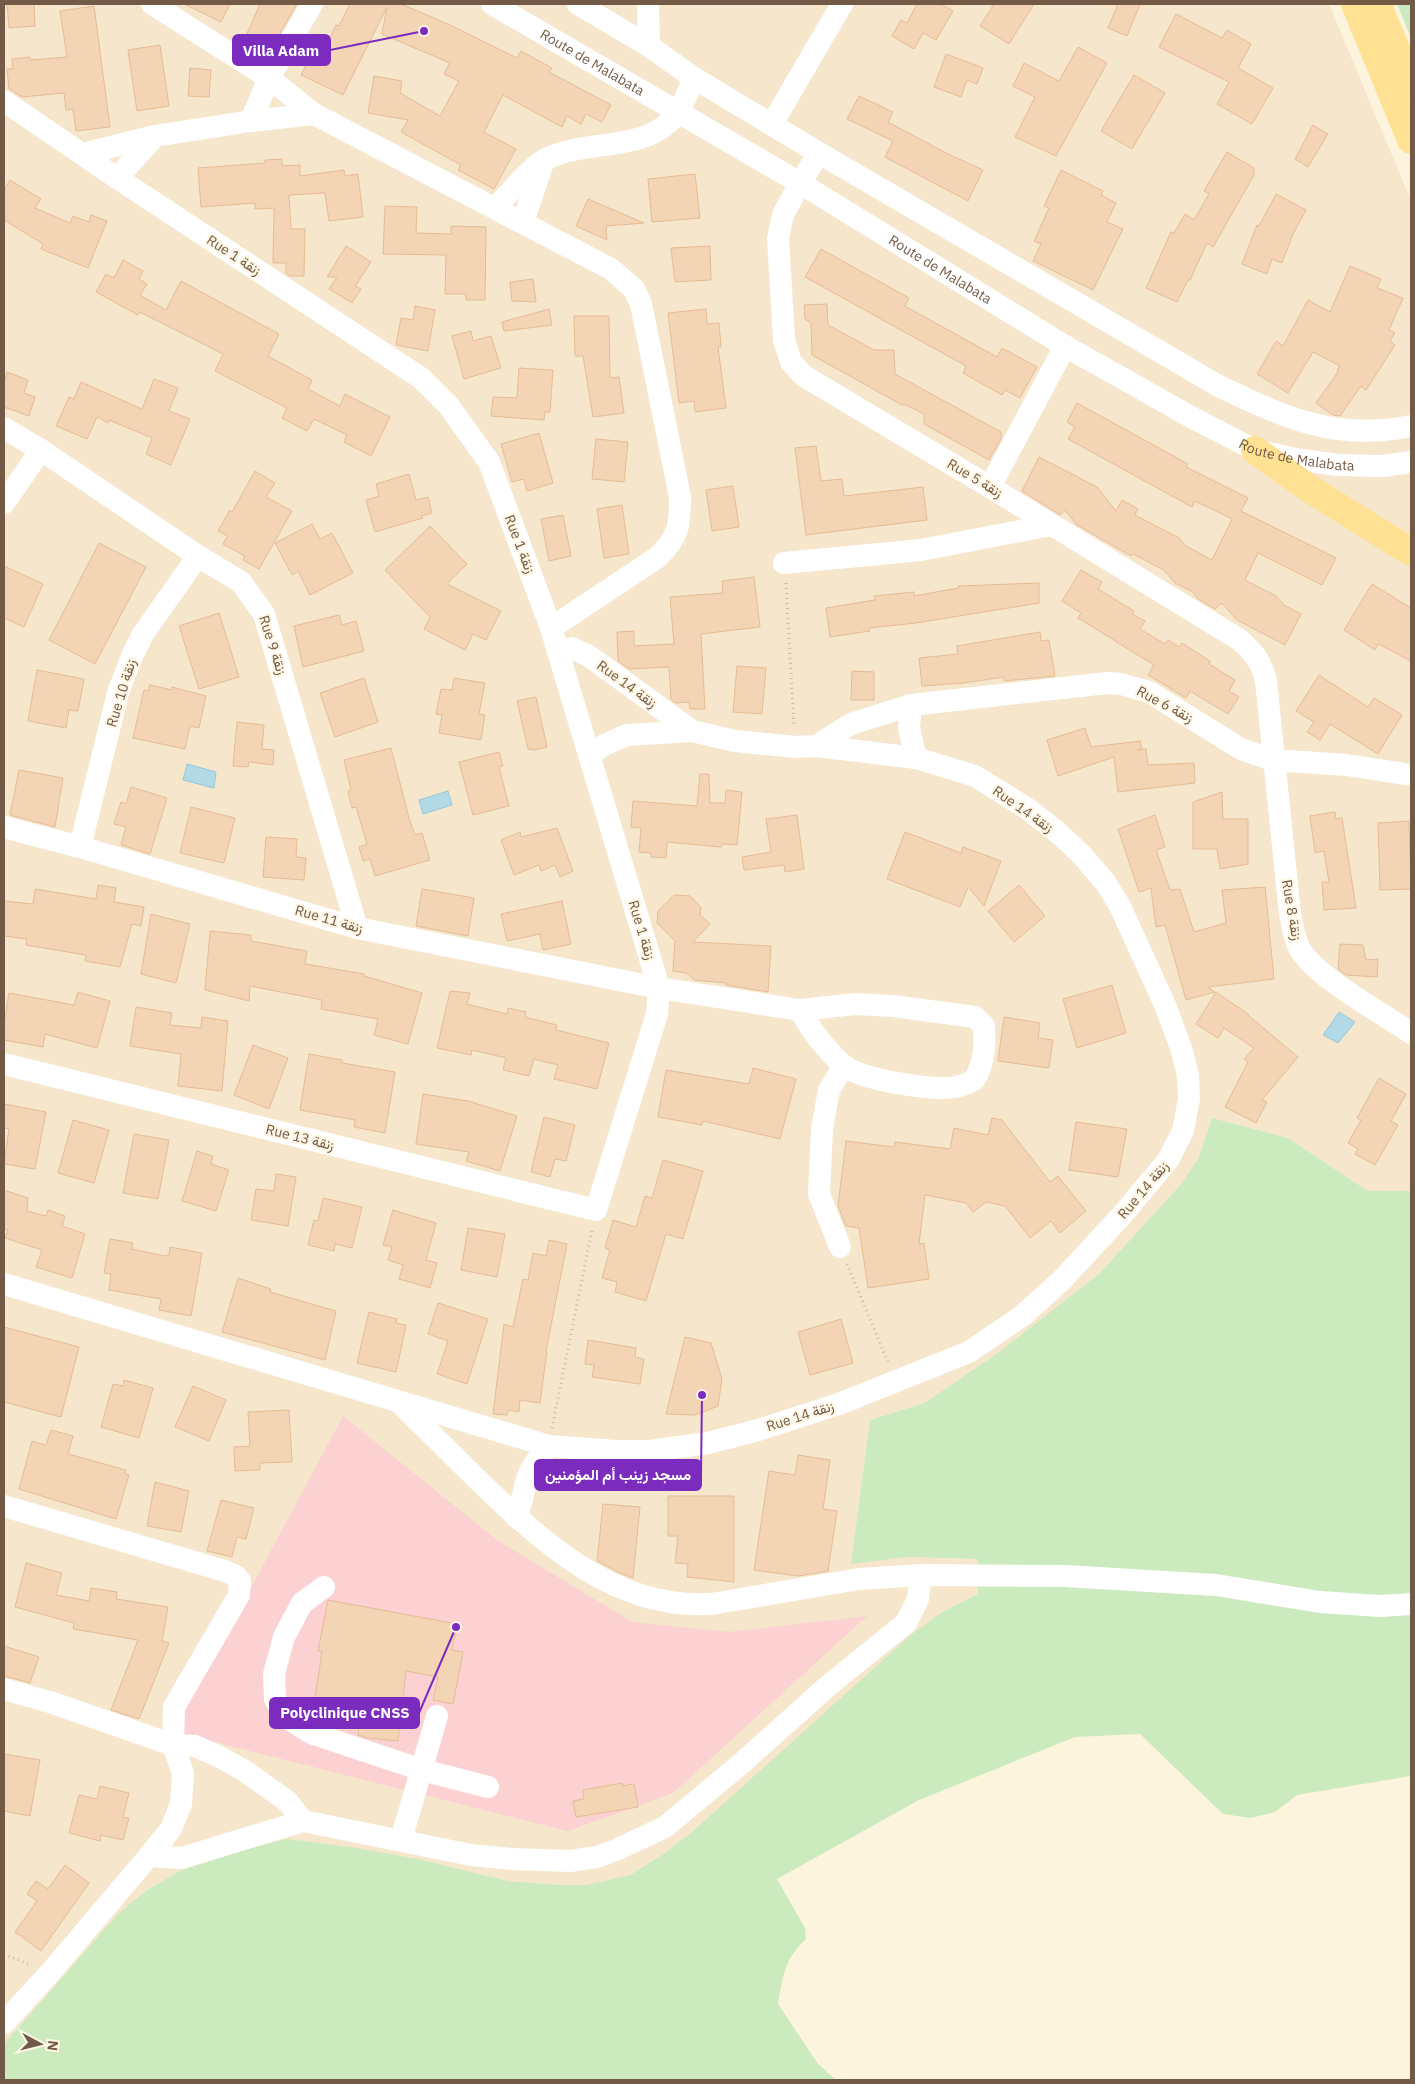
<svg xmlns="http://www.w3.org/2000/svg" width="1415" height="2084" font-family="'IBM Plex Sans',Vazirmatn,sans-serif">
	<rect width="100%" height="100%" fill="#fdf4de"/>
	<path fill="#f5e6cc" d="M4,4H1329L1411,201V1191H1368L1288,1138L1212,1118L1198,1159L1182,1183L1100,1273L999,1352L925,1403L870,1420L851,1563L906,1557L978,1559V1594L939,1614L691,1833L662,1855L630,1875L586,1885H560L508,1881L418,1859L180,1871L144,1892L117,1915L4,2044Z"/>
	<path fill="#fbd1d2" d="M343,1416L497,1540L632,1622L729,1632L867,1616L673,1793L568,1831L174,1732Z"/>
	<path fill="#cbeabd" d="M1397,4H1411V38Z
		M1212,1118L1288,1138L1368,1191H1411V1776L1297,1795L1275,1812L1251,1818L1223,1814L1140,1734L1075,1737L919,1800L777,1879L805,1928L806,1939C784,1959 783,1976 778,2004L818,2064L836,2080H4V2044L117,1915L144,1892L180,1871L234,1852L287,1839L350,1847L418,1859L508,1881L560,1885H586L630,1875L662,1855L691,1833L911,1635L939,1614L978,1594V1559L906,1557L851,1564L870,1420L925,1403L999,1352L1100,1273L1182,1183L1198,1159Z"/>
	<path fill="#b2dae6" stroke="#98c8d8" d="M187,764L216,772L214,788L183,780Z
		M448,791L452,805L423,814L419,800Z
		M1339,1012L1355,1022L1338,1043L1323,1035Z"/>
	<path fill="#f3d4b5" stroke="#e6bc94" d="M7,4H34L35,26L9,28Z
		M184,4H230L221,22Z
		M260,4H297L271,49L245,38Z
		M350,4H401L448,24L517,58L521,51L552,68L549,72L611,105L602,122L586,114L581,124L567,116L562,127L503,95L484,132L516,149L494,189L458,170L461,165L401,132L408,120L368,113L374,76L402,81L400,93L440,116L459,81L444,74L450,63L382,34L387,7L343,95L301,75L319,40L327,44L336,25L339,26Z
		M917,4H941L953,11L936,40L923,33L914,49L892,36L901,20L907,23Z
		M994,4H1034L1009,44L980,26Z
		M1118,4H1140L1127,36L1108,28Z
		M94,6L110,127L76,131L73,109L66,110L64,93L22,97L9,89L7,69H13L12,59L30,57L31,60L67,57L60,11Z
		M1176,14L1222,38L1227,30L1251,44L1238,68L1273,88L1252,124L1217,104L1229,82L1159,47Z
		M160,45L169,106L137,111L128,50Z
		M1078,47L1107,63L1056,156L1015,137L1035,97L1013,86L1024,63L1059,81Z
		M946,54L983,68L977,84L967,80L961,97L934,87Z
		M190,68L211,70L209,97L188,96Z
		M1134,75L1165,93L1132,149L1101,131Z
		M859,96L893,112L888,122L948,154L983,170L968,201L885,157L893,141L847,119Z
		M1313,125L1328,134L1308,167L1295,159Z
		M1227,152L1254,168V175L1213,247L1207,243L1190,280H1188L1177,302L1146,288L1171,232L1174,233L1185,214L1194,220L1209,194L1204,191Z
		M282,159V166L300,165V176L344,170L345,176L358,174L363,217L329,221L325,193L289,195L291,229H305L304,276H289L286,273V263H273L274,208L255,209V203L201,207L198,168L265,163V160Z
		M1061,170L1103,191L1101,195L1116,203L1107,222L1123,229L1093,290L1033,261L1041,244L1034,241L1049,208L1044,206Z
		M695,174L700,218L652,222L648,179Z
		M10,180L41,199L35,208L70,223L73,216L89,222L91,215L107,221L88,268L41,249L43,244L4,220V190Z
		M1276,194L1306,210L1293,234L1282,263L1272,259L1267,274L1242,264L1257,225L1259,226Z
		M588,199L644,223L606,226L607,240L576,226Z
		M385,206L417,207L416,233L451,234V226L486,227L485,300H466V294H445L446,255L383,254Z
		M346,246L371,262L355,286L361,289L352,303L329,289L337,277H327Z
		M710,246L711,280L675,282L671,248Z
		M821,249L909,298L905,306L997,357L1002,348L1037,367L1020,398L1005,390L1002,395L963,373L966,366L805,277Z
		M123,260L143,271L139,279L147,284L140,295L166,310L181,281L279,334L268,356L312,380L308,389L340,406L345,394L390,417L371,456L344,442L347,435L314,419L307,431L282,418L287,408L215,371L223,354L140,312L138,315L96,292L106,274L114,278Z
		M1350,266L1381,279L1377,288L1403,298L1389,330L1395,333L1390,341L1395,345L1366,390L1361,386L1340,416L1333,415L1316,403L1338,372L1337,371L1340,366L1313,352L1288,393L1257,374L1276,341L1283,346L1308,300L1330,312Z
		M533,279L536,302L512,301L510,282Z
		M827,304L828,325L874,350H894L895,374L1001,432V439L989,460L924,424V414L906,405H902L812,355L811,323L805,319L804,305Z
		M415,306L435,310L428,351L396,345L401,318L413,320Z
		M549,309L552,325L504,331L502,322Z
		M706,309L707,324L719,323L721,347H718L726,408L695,412L694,401L679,403L668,313Z
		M574,316H609L610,378L619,377L624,413L593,417L583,356H575Z
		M471,331L473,341L491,336L501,368L464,379L452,336Z
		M519,368L553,370L550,412H545L544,420L491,416L493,397L517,398Z
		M7,372L28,380L24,393L35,397L29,416L4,407V383Z
		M154,379L178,388L169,411L190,419L171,465L146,454L152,438L109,420L108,423L97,417L87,439L56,426L69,397L74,399L81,382L142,409Z
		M1077,403L1188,464L1186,467L1248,498L1241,511L1336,558L1322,585L1258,553L1245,580L1276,596L1284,605L1301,614L1285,645L1237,620L1222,603L1215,609L1198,599L1193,592L1175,583L1164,570L1133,554L1131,556L1077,525L1065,510L1060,515L1022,491L1039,457L1097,487L1116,511L1122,500L1138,509L1135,515L1179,538L1186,546L1212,560L1232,519L1195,501L1192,507L1068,439L1075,427L1067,422Z
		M539,433L553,483L527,491L524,479L512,482L501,444Z
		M596,439L628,442L624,482L592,479Z
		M816,446L821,481L842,479L844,496L923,487L927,520L806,535L795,448Z
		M255,471L275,483L266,497L292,511L259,569L243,560L245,556L223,544L228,536L218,531L230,510L232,512Z
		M409,474L416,500L428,497L432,513L421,516L423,518L375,532L366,500L379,496L376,484Z
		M733,486L739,527L712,531L706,490Z
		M622,505L629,554L604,558L597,509Z
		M563,515L571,556L549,561L541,519Z
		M312,524L320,539L332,533L353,573L310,595L298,571L292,575L275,543Z
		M430,526L467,564L447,584L501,611L486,640L473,634L465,650L424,629L430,617L385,570Z
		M99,543L146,567L95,664L49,640Z
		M4,566L43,584L24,627L4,618Z
		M1081,570L1102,582L1098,589L1134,611L1132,614L1145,621L1140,629L1165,644L1168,640L1179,647L1182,643L1210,661L1209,664L1235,680L1229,691L1239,697L1228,714L1190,691L1186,698L1148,675L1154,665L1078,618L1081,613L1062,601Z
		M754,577L760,627L701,634L705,709H690L689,702L676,703L671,699L669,667L629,669L618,661L617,632L634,631V646L674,644L670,597L723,593L722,581Z
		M1039,583V603L916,623L869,628L870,631L830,637L826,608L875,600L874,596L914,592V596L958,588V586Z
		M1372,584L1411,608V661L1378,644L1375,650L1344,630Z
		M219,613L239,677L199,689L179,626Z
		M339,615L342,625L356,621L364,651L303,667L294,626Z
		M1040,632L1041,641L1049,640L1055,676L1004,681V677L963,683L922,686L919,658L958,654L957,646Z
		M737,666L766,668L762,714L733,712Z
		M37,670L84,679L78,711L69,710L66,728L28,721Z
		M852,671L874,672V700H851Z
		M1319,675L1368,707L1374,698L1402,715L1378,754L1330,724L1320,740L1307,732L1314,722L1296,711Z
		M364,678L378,722L335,737L320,693Z
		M454,678L485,683L479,714L485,715L481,740L439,733L442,715L436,714L441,689L452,690Z
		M150,685L172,690V687L206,696L199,728L190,726L185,749L133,738L144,690L148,691Z
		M536,697L547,747L534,750L528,749L517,701Z
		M237,722L264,725L262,749L274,750L273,765L249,762L248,767L233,766Z
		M1085,728L1091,747L1140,741L1142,748L1138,750L1146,749L1148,765L1194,763L1195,783L1118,792L1114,757L1058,776L1047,740Z
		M391,748L409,818L415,835L422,833L430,860L375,876L370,859L363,861L359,847L367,844L356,807L352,808L348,791L351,790L344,760Z
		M499,752L503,766L499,767L509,806L473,815L459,762Z
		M19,770L63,778L55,827L10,815Z
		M700,774H709L710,803H725L726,790L742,792L737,845L722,844L721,847L667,842L666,858L651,857V853L639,852L641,828L631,827L633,801L697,806Z
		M131,787L167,798L150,854L121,845L126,827L114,824L121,802L126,804Z
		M1222,792L1223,819H1248V864L1220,869L1217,849H1193V802Z
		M191,807L235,818L224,863L180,853Z
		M1335,812L1336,819L1342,818L1356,908L1324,910L1322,882H1329L1324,851L1315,853L1310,816Z
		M797,815L804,869L785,872L784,865L744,870L742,857L771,852L766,819Z
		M1155,815L1165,847L1156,850L1170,890L1180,889L1194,932L1226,923L1222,890L1265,887L1274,979L1208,987L1215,992L1186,1000L1165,925L1156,927L1151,888L1139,892L1118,829Z
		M1409,821L1411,889L1380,890L1378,823Z
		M557,828L573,871L560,877L555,865L541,871L539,865L514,875L501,840L520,832L521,837Z
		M905,832L961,853L963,847L1001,861L984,906L968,887L960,907L887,879Z
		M266,837L297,839L296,857L306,858L304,880L263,877Z
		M98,885L116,888L114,902L144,907L141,926L132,924L120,967L85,961L86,955L26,945L27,939L4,936V901L33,904L35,889L96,899Z
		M1019,885L1045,916L1014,942L988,911Z
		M422,889L474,898L468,936L416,926Z
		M674,895L690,896L701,907L700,915L710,924L693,942L771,946L768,992L726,985V983L694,980L686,973L673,971L675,941L657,923L658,911Z
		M562,901L571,944L543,950L540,934L507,941L501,914Z
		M151,914L190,924L176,983L141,974Z
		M210,931L251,935V941L307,951L305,964L364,974V976L422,993L408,1044L374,1035L378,1019L321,1009L322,1000L250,986L249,1001L205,990Z
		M1340,944L1363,945L1366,960L1378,959L1377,977L1346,975L1338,969Z
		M1112,985L1126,1033L1077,1048L1063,999Z
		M450,991L470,993L467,1004L507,1014L508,1008L526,1012L525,1017L557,1025L556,1030L609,1043L597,1089L554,1079L558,1065L534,1059L529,1076L503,1070L506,1058L472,1050L471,1055L437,1048Z
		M78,992L110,1001L97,1048L45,1034L43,1047L4,1040V1025L9,993L74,1005Z
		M1216,992L1248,1014V1015L1298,1057L1262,1100L1267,1102L1256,1123L1225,1107L1248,1062L1244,1059L1254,1048L1224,1028L1218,1038L1196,1024Z
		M136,1007L172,1013L170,1025L201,1028L202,1017L228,1021L222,1091L178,1086L181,1054L130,1046Z
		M1004,1017L1040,1023L1038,1038L1053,1040L1049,1068L998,1061Z
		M253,1045L288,1058L269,1109L234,1095Z
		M309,1054L342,1060V1063L395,1072L385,1133L354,1127L355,1120L300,1110Z
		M753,1068L796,1079L780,1139L703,1121L702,1125L658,1117L666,1070L749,1084Z
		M1379,1078L1406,1094L1391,1121L1398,1125L1375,1165L1355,1154L1358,1149L1348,1143L1361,1120L1357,1118Z
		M423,1094L468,1101L517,1116L500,1171L466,1161L469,1152L416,1144Z
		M4,1104L46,1112L35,1169L4,1164L9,1129L4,1128Z
		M544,1117L575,1125L566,1161L555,1159L550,1177L531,1172Z
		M992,1118L1002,1120L1050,1182L1058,1176L1086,1211L1060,1233L1051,1221L1030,1238L1005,1206L986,1202L973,1212L966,1203L925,1195L919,1244L924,1243L929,1279L868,1288L859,1228L846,1226L838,1206L846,1141L894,1147L895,1142L950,1149L954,1128L988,1135Z
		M73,1120L109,1130L94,1183L58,1173Z
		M1076,1122L1127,1129L1118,1177L1069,1170Z
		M134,1134L169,1140L158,1199L123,1193Z
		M197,1151L213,1156L211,1164L229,1170L216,1211L182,1201Z
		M663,1160L703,1171L683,1239L666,1234L646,1301L615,1292L617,1282L602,1278L610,1250L605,1248L613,1220L636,1227L645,1196L652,1198Z
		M276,1174L296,1177L288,1226L251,1220L256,1189L274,1191Z
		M4,1190L28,1198L27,1211L46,1216L48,1210L65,1216L62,1226L85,1234L72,1278L36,1267L42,1250L5,1238L8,1230L4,1229Z
		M323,1198L362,1207L352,1248L335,1244L334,1251L308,1245L314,1220L318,1221Z
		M393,1210L436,1223L426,1260L437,1263L430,1288L399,1279L403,1265L388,1260L392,1247L383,1245Z
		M468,1228L505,1234L497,1277L461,1270Z
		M110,1239L133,1243L132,1249L165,1256L169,1255L170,1247L202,1253L191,1316L159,1310L161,1299L109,1290L111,1274L104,1273Z
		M549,1240L567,1244L546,1351H547L540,1403L520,1400L519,1412L508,1410L507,1415L493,1414L504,1324L513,1327L523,1279L528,1280L533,1253L546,1256Z
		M238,1278L271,1289L270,1292L336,1311L325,1360L222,1332Z
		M438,1303L488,1319L467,1384L437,1374L448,1341L428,1334Z
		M369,1312L397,1319L396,1323L406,1325L396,1372L357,1363Z
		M841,1319L853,1363L810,1375L798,1332Z
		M4,1327L79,1347L61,1417L4,1402Z
		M685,1337L711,1343L722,1379L718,1406L695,1415L666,1414Z
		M588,1340L636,1348L635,1357L644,1359L640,1384L592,1377L594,1365L585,1364Z
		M124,1380L153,1388L139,1438L101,1427L113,1384L123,1386Z
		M193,1386L226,1400L209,1441L175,1427Z
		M289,1410L292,1462L260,1463V1470L235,1471L234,1447L250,1446L248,1412Z
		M51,1430L73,1436L68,1454L126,1470L125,1474L129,1475L116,1519L19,1489L32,1441L46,1445Z
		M798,1455L830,1460L823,1509L837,1511L828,1571L798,1576L754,1570L769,1471L795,1475Z
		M155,1482L189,1491L181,1532L147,1526Z
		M668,1496H734V1582L687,1577L688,1564L675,1563L678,1536H668Z
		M221,1500L254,1508L246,1539L237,1537L232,1557L207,1551Z
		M603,1504L640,1507L633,1578L618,1572L597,1561Z
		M26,1563L62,1573L56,1595L89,1601L91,1588L117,1592L116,1599L168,1607L162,1641L169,1643L139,1719L111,1710L138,1640L73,1629L74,1623L15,1607Z
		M328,1600L457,1624L452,1650L463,1652L453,1704L433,1700L438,1677L406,1671L398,1741L368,1738L358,1735L361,1713L314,1706L322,1651H318Z
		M4,1646L39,1657L30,1683L4,1676Z
		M4,1754L40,1760L30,1816L4,1811Z
		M622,1783V1786L634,1784L638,1807L576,1817L573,1801L584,1799L583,1790Z
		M100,1786L129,1793L123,1817L129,1818L123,1840L101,1835L100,1841L69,1833L79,1795L97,1799Z
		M65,1865L89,1883L41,1951L15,1932L37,1901L27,1894L36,1881L48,1889Z"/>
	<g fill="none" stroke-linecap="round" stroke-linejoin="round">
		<path stroke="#d7b798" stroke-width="3" stroke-dasharray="1 4" stroke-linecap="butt" d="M786,583L794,726
			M847,1264L888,1362
			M552,1428L592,1230
			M4,1954L30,1965"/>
		<g stroke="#fff" stroke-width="22">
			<path d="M152,4L269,78L314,114L611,269L634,289L641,304L680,497C680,526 679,536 658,557L551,628"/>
			<path id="s1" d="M492,4L800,183L1065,346L1191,417L1255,450L1295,459L1338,465L1382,466L1411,462"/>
			<path d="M578,4L649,46L694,78L819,153L1217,385C1283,417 1336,442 1411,426"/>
			<path d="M648,4L649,46"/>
			<path d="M4,101L117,178L421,378L449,406L489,462L551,628L659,988L657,1014L596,1210L4,1064"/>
			<path d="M251,121L269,78L312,4"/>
			<path d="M772,124L842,4"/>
			<path d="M819,153L800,183L783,215L778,238L784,340L791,362L804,376L990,487L1240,640C1254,653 1262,662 1266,681L1290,914C1293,927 1294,940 1301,951C1319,979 1382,1013 1411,1033"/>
			<path d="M83,154L155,136L251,121L314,114"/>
			<path d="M117,178L155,136"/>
			<path d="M496,207C507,196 534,164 546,159C587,138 648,154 677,113C684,103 689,89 694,78"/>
			<path d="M523,222L543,163"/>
			<path d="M4,428L41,450L198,556L241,582L264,614L357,928"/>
			<path d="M990,487L1065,346"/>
			<path d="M4,503L41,450"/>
			<path d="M784,563L921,550L1051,525"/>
			<path d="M558,653L572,648L589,656L692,731"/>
			<path d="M911,705L909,728L916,758"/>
			<path d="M816,746L851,724L911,705L1107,683L1121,684L1149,692L1241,749L1273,760L1347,765L1411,775"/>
			<path d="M4,827L80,847L357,928L659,988L800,1010L855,1004L893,1006L975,1017L984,1026C985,1045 985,1063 974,1080C968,1083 962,1086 956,1087C933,1091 861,1080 843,1065C826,1050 811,1030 800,1010"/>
			<path d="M80,847L118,693L132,656L143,634L198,556"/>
			<path d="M840,1247L819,1194L822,1129L829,1090L844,1066"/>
			<path d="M4,1284L549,1446L616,1451H649L708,1443L755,1431L839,1404L969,1352L1022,1316L1061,1281L1123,1214L1168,1160L1183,1131L1189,1099L1188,1075L1181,1048L1165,1005L1120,906L1105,882L1081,854L1056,831L1028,809L975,776L916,758L816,746L796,747L735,741L692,731L627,735L602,746L590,756"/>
			<path d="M400,1403C426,1429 453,1455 479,1481C542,1542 615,1610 711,1604L859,1579L921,1575L1065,1576L1115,1579L1216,1585L1320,1602L1380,1606L1411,1604"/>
			<path d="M4,1506L225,1571L236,1576L240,1581L239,1595L174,1707L173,1745L183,1773L181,1804L171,1829L149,1856"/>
			<path d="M516,1517C522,1505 523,1492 527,1479C531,1466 540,1456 549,1446"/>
			<path d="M324,1587L302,1603L284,1637L274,1674L275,1699L284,1716L311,1733L422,1770L488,1787"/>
			<path d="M4,1689L53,1703L173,1745L195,1746L218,1756L245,1771L287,1801L303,1821"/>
			<path d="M401,1840L437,1716"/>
			<path d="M4,2023L49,1974L149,1856L182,1858L303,1821L471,1855L513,1859L570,1861L597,1857L616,1850L665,1827L742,1763L829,1685L906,1623L918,1599L921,1575"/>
		</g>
		<path stroke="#ffe193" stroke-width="28" d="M1355,4L1411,140
			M1377,4L1411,85
			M1255,450L1313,491L1411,552"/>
	</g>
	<g text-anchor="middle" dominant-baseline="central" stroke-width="4.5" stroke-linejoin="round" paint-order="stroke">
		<g font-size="14" fill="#735a46" stroke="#fff7e5">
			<text stroke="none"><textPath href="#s1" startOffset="116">Route de Malabata</textPath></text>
			<text transform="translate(234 255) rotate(33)">Rue 1 زنقة</text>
			<text stroke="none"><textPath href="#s1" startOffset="521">Route de Malabata</textPath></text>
			<text stroke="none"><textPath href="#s1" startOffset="926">Route de Malabata</textPath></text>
			<text transform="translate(975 478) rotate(31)">Rue 5 زنقة</text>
			<text transform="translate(520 544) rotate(69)">Rue 1 زنقة</text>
			<text transform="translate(273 645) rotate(72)">Rue 9 زنقة</text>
			<text transform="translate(627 684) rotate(36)">Rue 14 زنقة</text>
			<text transform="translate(121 693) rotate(-73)">Rue 10 زنقة</text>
			<text transform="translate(1165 704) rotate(28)">Rue 6 زنقة</text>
			<text transform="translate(1023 809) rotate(35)">Rue 14 زنقة</text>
			<text transform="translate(1292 910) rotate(80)">Rue 8 زنقة</text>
			<text transform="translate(329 919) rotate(16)">Rue 11 زنقة</text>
			<text transform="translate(642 930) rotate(73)">Rue 1 زنقة</text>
			<text transform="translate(300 1137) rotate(14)">Rue 13 زنقة</text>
			<text transform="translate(1143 1190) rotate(-50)">Rue 14 زنقة</text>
			<text transform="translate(800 1416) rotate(-18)">Rue 14 زنقة</text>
		</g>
	</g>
	<path fill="none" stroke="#7b2cbf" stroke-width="2" d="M424 31L330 50M702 1395L701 1475M456 1627L419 1713"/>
	<g fill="#7b2cbf" stroke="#fff7e5" stroke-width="2">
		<circle cx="424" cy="31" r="5"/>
		<circle cx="702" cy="1395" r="5"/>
		<circle cx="456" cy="1627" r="5"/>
	</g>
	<g fill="#7b2cbf" stroke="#7b2cbf" stroke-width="2">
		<rect x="233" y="35" width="97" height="30" rx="5"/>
		<rect x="535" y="1460" width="166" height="30" rx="5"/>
		<rect x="270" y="1698" width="149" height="30" rx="5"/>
	</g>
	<g font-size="15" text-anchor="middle" font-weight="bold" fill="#fff">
		<text x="281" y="56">Villa Adam</text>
		<text x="618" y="1480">مسجد زينب أم المؤمنين</text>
		<text x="345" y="1718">Polyclinique CNSS</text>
	</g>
	<rect width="1415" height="2084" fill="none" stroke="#735a46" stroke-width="10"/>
	<g transform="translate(40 2044) rotate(97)" stroke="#fff7e5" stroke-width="4" paint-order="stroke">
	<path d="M0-4L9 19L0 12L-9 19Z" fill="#735a46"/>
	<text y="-8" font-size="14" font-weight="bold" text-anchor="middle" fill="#735a46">N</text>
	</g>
</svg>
